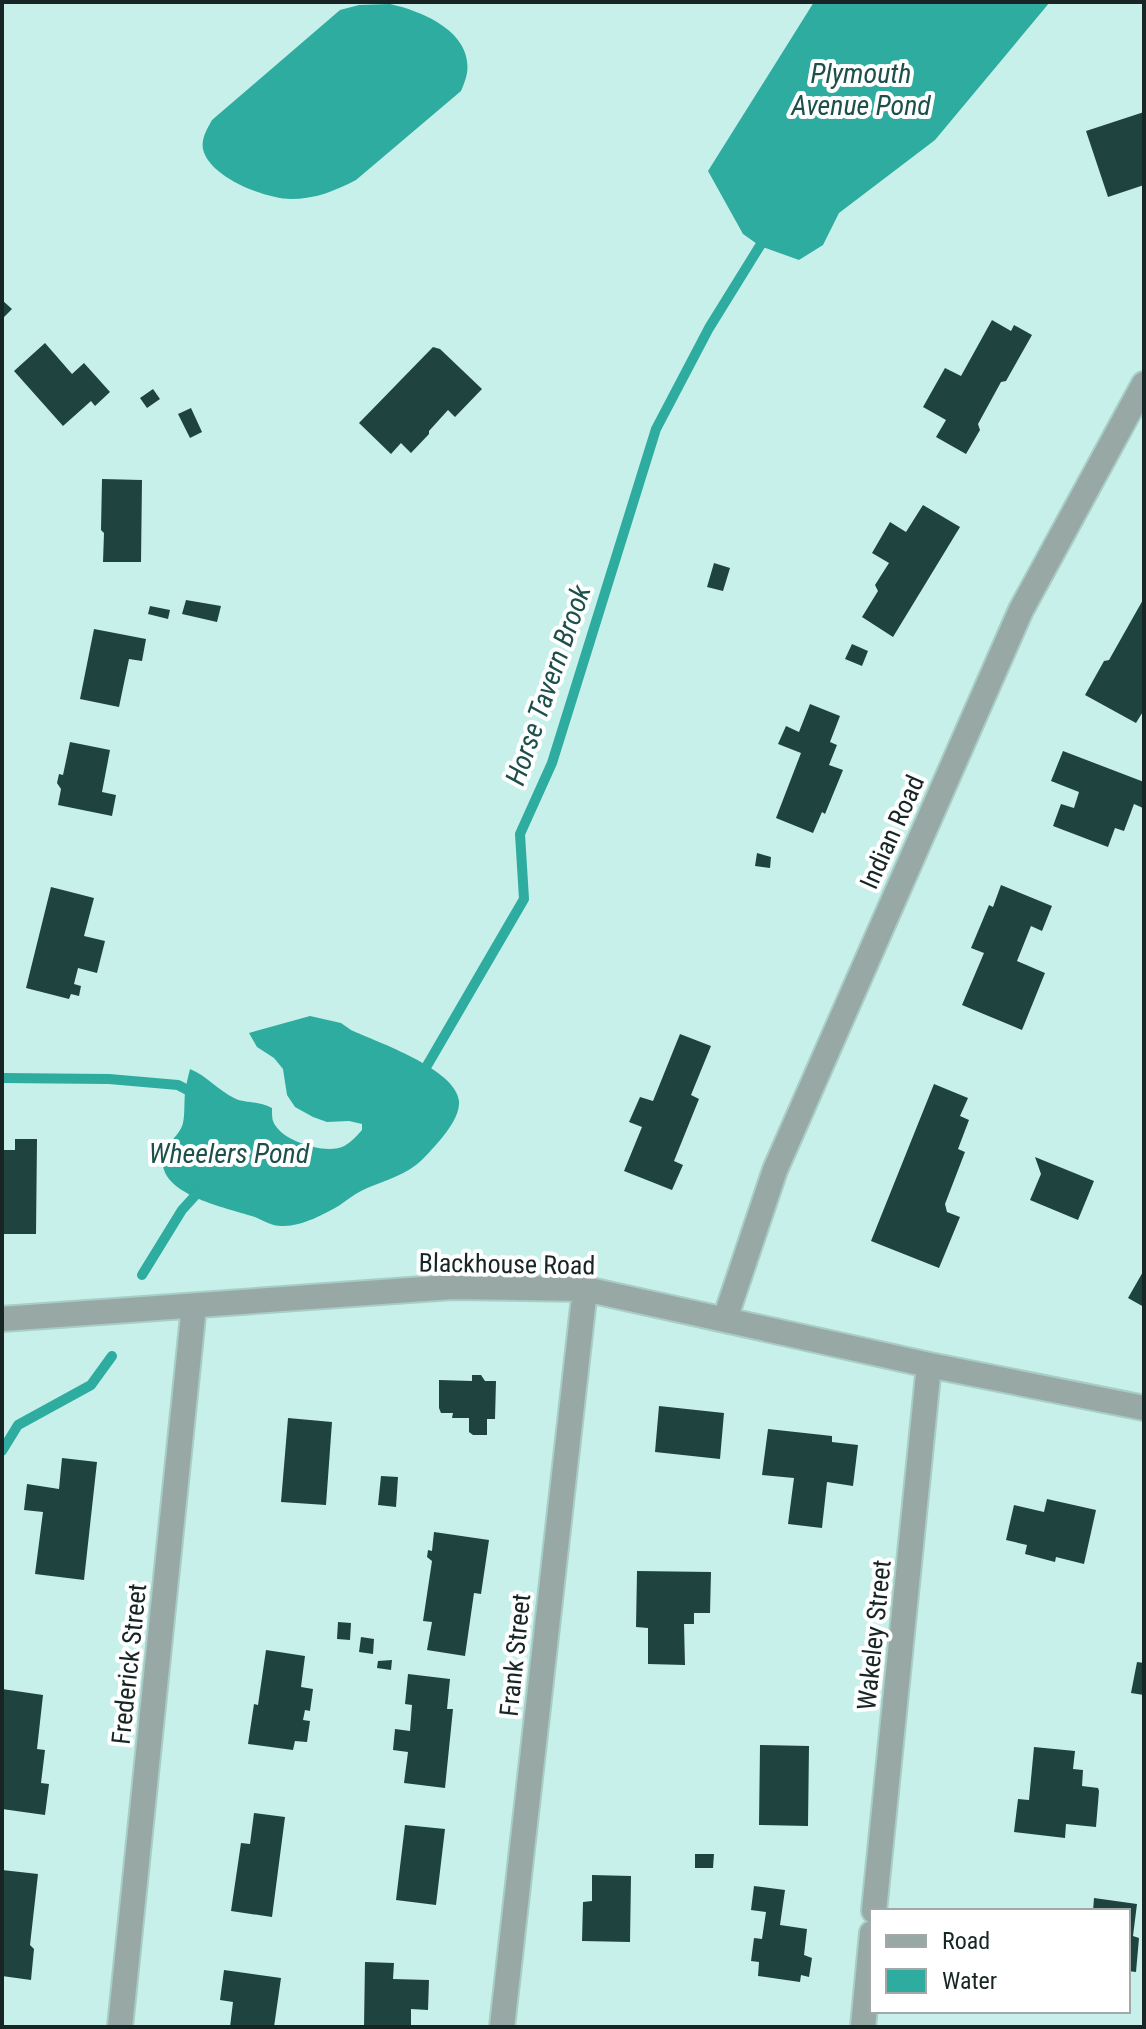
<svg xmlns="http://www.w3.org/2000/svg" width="1146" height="2029" font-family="'Roboto Condensed',sans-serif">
	<rect width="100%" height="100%" fill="#c8f0ea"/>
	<path fill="#2dac9f" d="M814,2H1050L935,140L839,213L823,245L799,260L760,246L743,234L708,171Z
		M390,4C422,11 473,32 467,73C466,79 463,86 461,91L356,180C335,191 315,199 291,199C265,199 209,177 203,149C201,139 207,129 212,120L340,10L359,5Z
		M310,1016L341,1023L351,1030C377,1042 456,1069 459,1101C460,1115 449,1129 441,1139C433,1148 425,1158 416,1165C399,1178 379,1182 361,1191C353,1195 347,1200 340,1205C325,1214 302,1226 284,1226C274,1227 264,1221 255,1217C231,1209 168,1197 163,1166C160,1145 179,1139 183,1123C185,1114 184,1103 185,1093C186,1085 188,1077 190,1069C207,1076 218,1090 234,1098C246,1104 257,1100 272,1108C272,1112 272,1118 273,1121C280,1141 324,1154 342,1147C349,1144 357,1136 362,1130V1124L349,1121L327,1122L313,1117L295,1107L287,1095L283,1069L274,1058L257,1047L249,1033Z"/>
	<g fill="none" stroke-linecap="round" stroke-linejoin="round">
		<path stroke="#2dac9f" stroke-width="10" d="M421,1076L524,899L520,834L552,763L656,429L709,328L766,236
			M2,1078L109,1079L178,1085L197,1095
			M142,1275L182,1210L202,1188
			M2,1451L18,1425L91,1385L112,1356"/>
	</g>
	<path fill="#1f443f" d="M1144,112V185L1108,197L1086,131Z
		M2,300L12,309L2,319Z
		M992,320L1011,331L1014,325L1032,335L1006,381L1001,382L978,424L980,430L966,454L936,437L946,420L923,407L945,368L961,376Z
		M45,343L72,374L84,363L110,392L95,406L91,401L63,426L14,371Z
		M433,347L440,349L482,389L455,417L448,410L429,431V434L411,453L401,443L391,454L359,423Z
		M153,389L160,399L147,408L140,398Z
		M191,408L202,432L190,438L178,414Z
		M102,479L142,480L141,562H103L104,533L101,530Z
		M923,505L960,527L893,637L862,617L878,591L875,585L889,563L872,553L890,522L906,532Z
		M714,563L730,568L723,591L707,587Z
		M1144,598V710L1136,723L1085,695L1104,661L1109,660Z
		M186,600L221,606L217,622L182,614Z
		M150,606L170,610L168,619L148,614Z
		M94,629L146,639L142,661L129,659L119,707L80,699Z
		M852,644L868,651L862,666L845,659Z
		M810,704L840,716L830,742L837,745L829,765L843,770L825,814L822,812L813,833L776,818L801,753L778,744L786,726L799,732Z
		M70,742L110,750L102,792L116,795L112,816L58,805L61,789L57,783L59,774L63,775Z
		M1063,751L1144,782L1143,808L1134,804L1124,831L1115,828L1108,847L1053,826L1061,804L1074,808L1079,792L1051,781Z
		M757,853L771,857L770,868L755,866Z
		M1001,885L1052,906L1042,931L1031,926L1017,961L1045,973L1022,1030L962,1005L984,953L971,948L989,905L993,907Z
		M51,887L94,898L84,936L105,941L97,973L78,968L74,984L81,986L79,996L71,994L69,999L26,988Z
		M680,1034L711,1046L691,1095L699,1099L674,1161L683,1165L672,1190L624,1171L642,1127L629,1122L640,1097L653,1101Z
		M934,1084L968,1098L960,1116L969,1120L958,1149L965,1152L945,1204L947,1212L960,1217L939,1268L871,1241Z
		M15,1139H37L36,1234H2V1150H15Z
		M1035,1157L1094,1181L1078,1220L1030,1200L1041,1174Z
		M1144,1270V1307L1128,1298Z
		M472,1375H481L485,1381H496L495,1419H487V1435H473L469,1432V1418H452L453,1413H441L439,1408V1380L472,1381Z
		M659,1406L724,1413L720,1459L655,1452Z
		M288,1418L332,1422L326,1505L281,1502Z
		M768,1429L832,1436V1442L858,1445L853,1486L827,1482L822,1528L788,1524L794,1478L762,1475Z
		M62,1458L97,1462L84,1580L35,1574L43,1512L24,1510L27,1484L59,1489Z
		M381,1476L398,1477L396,1507L378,1505Z
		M1047,1499L1096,1510L1084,1564L1056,1557L1055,1562L1025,1554L1027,1545L1006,1540L1014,1505L1044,1512Z
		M434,1532L489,1540L481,1594L474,1593L465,1656L427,1650L432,1622L423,1621L432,1561L427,1557L428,1550L432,1551Z
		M637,1571L711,1572L710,1613H694V1624H684L685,1665L648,1664V1628L636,1627Z
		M338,1622L351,1623L350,1640L337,1639Z
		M361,1637L374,1639L373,1654L359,1652Z
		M266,1650L305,1656L301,1687L313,1689L310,1711L305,1710L303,1720L310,1721L307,1742L295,1741L293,1750L248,1744L254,1704L258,1705Z
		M392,1660L391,1670L377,1668L378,1661Z
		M1137,1662L1144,1663V1695L1131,1693Z
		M408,1674L450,1679L447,1709H453L445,1788L404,1783L408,1752L393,1750L395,1729L410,1731L412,1705L405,1704Z
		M2,1689L43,1695L37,1749L45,1750L41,1783L49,1784L45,1815L2,1809Z
		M760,1745L809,1746L808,1826L759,1825Z
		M1034,1747L1075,1751L1073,1769L1083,1770L1082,1786L1098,1788L1099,1791L1096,1827L1066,1824L1065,1838L1014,1832L1018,1799L1029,1800Z
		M254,1813L285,1817L272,1917L231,1911L241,1843L250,1844Z
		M405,1825L445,1829L436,1905L396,1900Z
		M695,1854H714L713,1868H695Z
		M2,1870L38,1874L30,1945L34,1949L31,1980L2,1976Z
		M592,1875L631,1876L630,1942L582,1941L583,1902L592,1901Z
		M754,1886L785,1890L780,1925L807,1929L804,1955L812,1958L809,1977L801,1975L800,1982L758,1976L759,1962L751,1961L754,1938L762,1939L766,1912L751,1910Z
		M1094,1898L1137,1904L1133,1936L1139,1938L1136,1972L1128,1971V1911H1093Z
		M365,1962L394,1963L393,1979L429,1980L428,2010L411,2009V2027H364Z
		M224,1970L281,1978L274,2027H230L233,2002L220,2000Z"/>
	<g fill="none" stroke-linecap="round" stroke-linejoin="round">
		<defs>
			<path id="minor" d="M2,1319L452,1287L585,1289L929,1365L1144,1408
				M725,1319L775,1170L1021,610L1144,384
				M874,1911L929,1365
				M120,2027L194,1306
				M502,2027L585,1289
				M863,2027L872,1933"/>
		</defs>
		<use href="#minor" stroke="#a8ccc6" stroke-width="28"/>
		<use href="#minor" stroke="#97a8a5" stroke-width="24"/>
	</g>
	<g text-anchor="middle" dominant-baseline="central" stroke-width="8" stroke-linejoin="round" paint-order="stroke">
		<g font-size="26" fill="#172624" stroke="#fff">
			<text transform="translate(892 832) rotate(-66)">Indian Road</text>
			<text transform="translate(507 1264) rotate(1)">Blackhouse Road</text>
			<text transform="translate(874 1635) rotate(-84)">Wakeley Street</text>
			<text transform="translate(515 1655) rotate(-84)">Frank Street</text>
			<text transform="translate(129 1664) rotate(-84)">Frederick Street</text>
		</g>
		<g font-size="28" font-style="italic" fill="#1d504a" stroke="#fff">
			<text x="861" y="73">Plymouth<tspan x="861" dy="32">Avenue Pond</tspan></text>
			<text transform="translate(548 685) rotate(-71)">Horse Tavern Brook</text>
			<text x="229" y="1153">Wheelers Pond</text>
		</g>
	</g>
	<rect width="1146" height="2029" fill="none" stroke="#172624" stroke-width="8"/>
	<rect x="870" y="1909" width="260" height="104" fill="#ffffff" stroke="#a2a8a7" stroke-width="2"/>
	<rect x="886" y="1935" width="40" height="12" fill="#97a8a5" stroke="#a2a8a7" stroke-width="2"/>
	<text x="942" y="1949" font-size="24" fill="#172624">Road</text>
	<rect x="886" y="1969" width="40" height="24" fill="#2dac9f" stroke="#a2a8a7" stroke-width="2"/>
	<text x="942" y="1989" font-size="24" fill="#172624">Water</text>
</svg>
